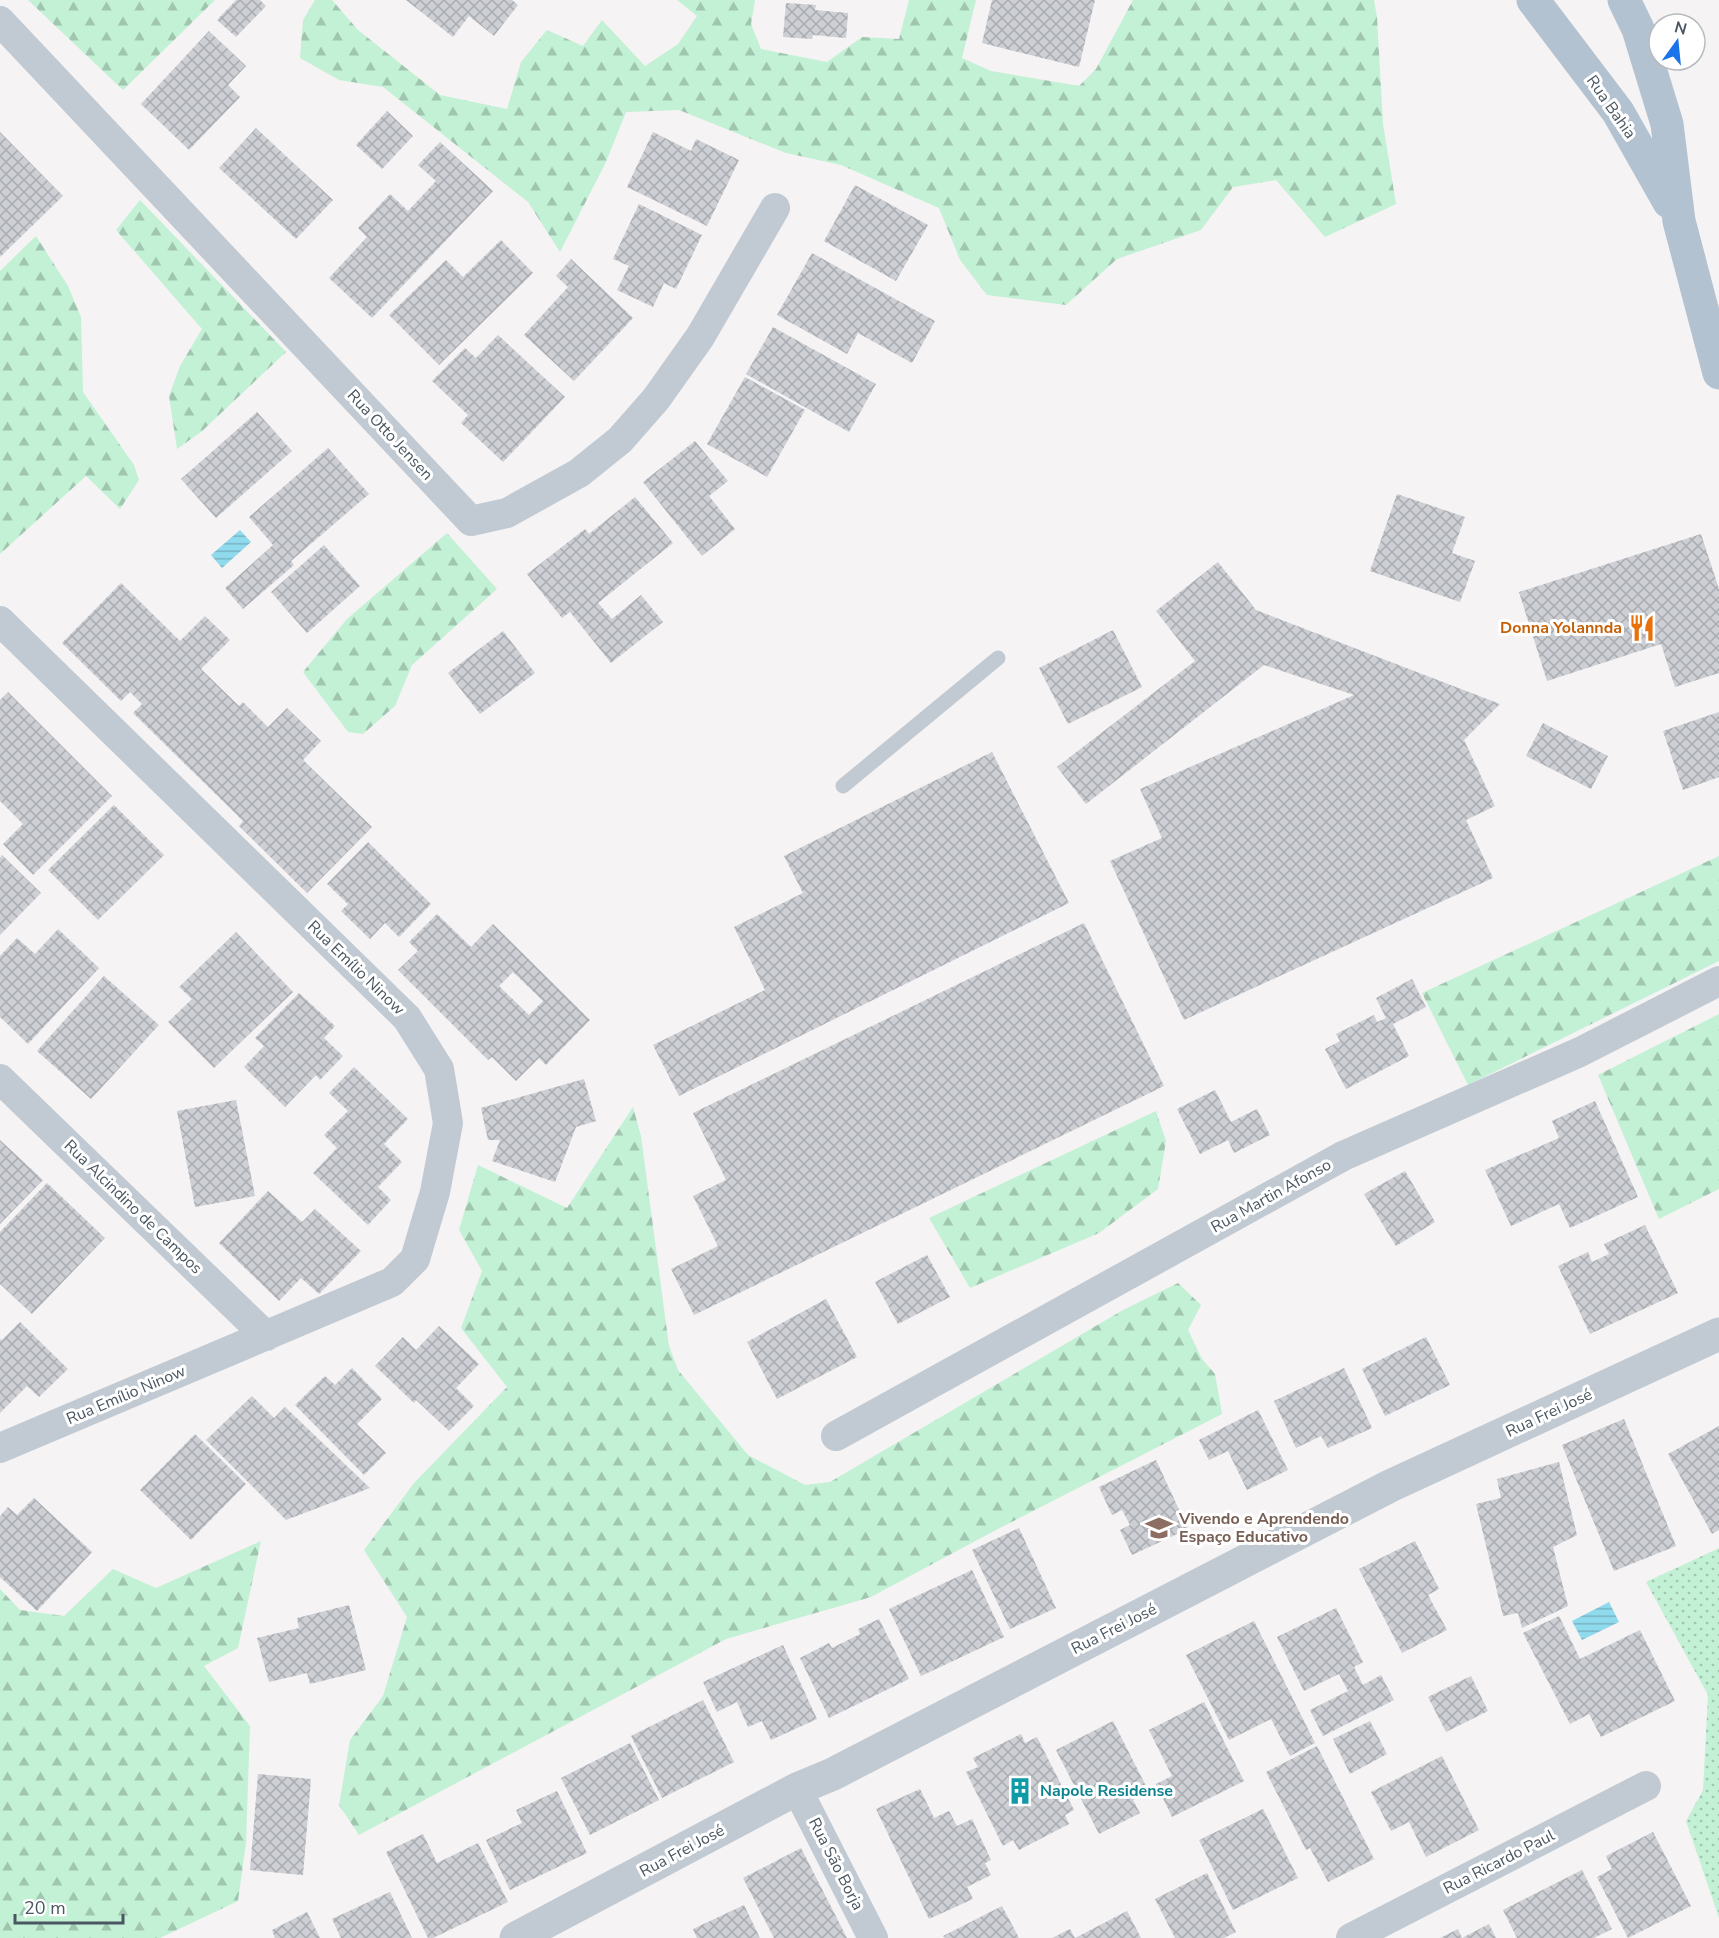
<svg xmlns="http://www.w3.org/2000/svg" width="1719" height="1938" font-family="'Nunito Sans',sans-serif">
	<defs>
		<pattern id="grass-dots" width="8" height="8" patternUnits="userSpaceOnUse" patternTransform="scale(1.5)"><rect width="8" height="8" fill="#c3f1d5"/><path d="M2 2h.1M6 6h.1" fill="none" stroke="#a0c6b0" stroke-width="1.8" stroke-linecap="round"/></pattern>
		<pattern id="forest-firs" width="22" height="20" patternUnits="userSpaceOnUse" patternTransform="scale(1.5)"><rect width="22" height="20" fill="#c3f1d5"/><path d="M5 1l3.5 6h-7zM16 11l3.5 6h-7z" fill="#a0c6b0"/></pattern>
		<pattern id="water-rules" width="6" height="5" patternUnits="userSpaceOnUse" patternTransform="scale(1.5)"><rect width="6" height="5" fill="#90daee"/><path d="M0 2.5h6" fill="none" stroke="#78b4c4"/></pattern>
		<pattern id="building-cross-hatch" width="8" height="8" patternUnits="userSpaceOnUse" patternTransform="scale(1.5)"><rect width="8" height="8" fill="#cdcfd5"/><path d="M0 0l8 8M0 8l8-8" fill="none" stroke="#a8abb0"/></pattern>
	</defs>
	<rect width="100%" height="100%" fill="#f5f3f3"/>
	<path fill="url(#grass-dots)" d="M1719,1548V1918L1686,1821L1703,1790L1708,1695L1646,1582Z"/>
	<path fill="url(#forest-firs)" d="M28,0H215L123,90Z
		M315,0H332L358,30L440,95L507,109L521,62L547,30L583,46L602,20L645,66L678,44L697,16L677,0H755L751,24L761,49L827,62L862,37L899,39L909,0H976L962,58L991,71L1079,86L1096,69L1133,0H1374L1377,17L1383,124L1396,204L1325,237L1276,180L1233,187L1201,230L1117,259L1066,305L987,295L960,260L939,208L841,165L786,153L679,110L626,112L606,162L560,252L528,202L383,87L339,80L300,58L303,20Z
		M140,200L286,352L201,432L177,449L169,396L180,366L202,329L116,230Z
		M36,236L68,286L81,317L83,392L134,465L139,480L120,509L86,476L0,554V271Z
		M447,533L497,589L412,665L395,706L363,734L348,732L303,672L347,619Z
		M1719,856V961L1468,1085L1422,993Z
		M1719,1014V1189L1659,1219L1598,1075Z
		M633,1107L641,1136L669,1346L678,1370L748,1455L805,1485L830,1482L1123,1310L1178,1283L1201,1305L1188,1330L1202,1359L1215,1374L1222,1414L994,1531L871,1597L726,1639L359,1835L339,1805L350,1740L383,1696L407,1617L364,1550L414,1483L507,1387L461,1328L482,1271L459,1230L478,1165L567,1208Z
		M1156,1111L1166,1141L1158,1189L1099,1233L970,1288L929,1218Z
		M261,1541L238,1648L204,1666L250,1726L246,1843L238,1901L160,1938H0V1589L20,1610L64,1616L113,1569L156,1588Z"/>
	<path fill="url(#water-rules)" d="M240,530L251,542L222,568L211,555Z
		M1609,1602L1619,1622L1582,1640L1572,1621Z"/>
	<path fill="url(#building-cross-hatch)" fill-rule="evenodd" d="M236,0H260L266,6L236,37L217,20Z
		M406,0H512L518,5L494,36L469,16L453,37Z
		M992,0H1095L1079,67L982,43Z
		M786,3L816,5L815,10L848,13L846,38L813,35L812,39L783,37Z
		M209,31L246,66L228,85L240,97L189,150L141,104Z
		M387,111L413,136L382,169L356,145Z
		M256,128L333,200L296,239L219,168Z
		M0,132L63,196L0,257Z
		M653,132L691,151L696,139L739,160L707,226L627,187Z
		M440,142L493,191L372,318L329,278L367,237L358,228L390,194L408,211L436,181L418,165Z
		M855,185L928,225L896,281L824,241Z
		M639,204L702,235L676,289L664,283L653,307L617,290L629,266L613,259Z
		M501,240L533,273L439,365L389,315L446,260L463,277Z
		M812,253L935,321L912,363L858,333L847,354L777,315Z
		M571,259L633,318L574,381L524,335L568,287L556,276Z
		M773,327L876,384L849,432L746,374Z
		M498,335L565,397L503,462L461,423L468,415L432,381L465,348L476,358Z
		M745,377L805,410L767,477L707,444Z
		M257,412L292,451L216,518L181,479Z
		M695,441L728,481L709,496L735,529L702,556L643,482Z
		M328,448L369,494L291,561L294,565L243,609L225,588L273,545L249,517Z
		M1397,494L1465,517L1452,553L1475,561L1460,602L1370,571Z
		M635,497L673,543L598,603L612,619L641,595L663,622L611,663L570,612L562,618L527,574L585,529L589,534Z
		M1701,534L1719,589V673L1675,687L1661,644L1547,681L1519,592Z
		M324,545L360,586L307,633L271,592Z
		M1218,562L1256,610L1500,704L1464,740L1495,806L1466,820L1493,878L1184,1020L1110,861L1162,838L1140,789L1354,695L1264,665L1086,804L1057,767L1195,661L1156,611Z
		M121,583L180,641L205,616L230,640L201,669L239,706L243,702L268,727L287,708L321,741L303,760L372,827L307,893L239,826L243,821L133,713L142,704L130,692L121,701L62,643Z
		M1113,630L1142,687L1068,724L1039,668Z
		M503,631L535,673L480,714L448,673Z
		M8,692L112,796L33,875L3,844L23,824L0,801V700Z
		M1719,712V777L1683,790L1663,731Z
		M1543,723L1608,756L1591,789L1526,756Z
		M992,752L1069,903L679,1096L653,1045L765,990L734,927L803,893L784,856Z
		M114,805L164,855L98,920L48,870Z
		M368,842L431,904L399,937L385,923L370,939L341,911L348,904L327,884Z
		M2,855L41,893L0,935V858Z
		M437,914L471,947L493,924L590,1020L546,1065L539,1058L516,1081L492,1057L488,1060L398,970L418,951L409,942ZM513,972L543,1001L529,1015L499,986Z
		M1084,923L1164,1086L694,1315L671,1269L718,1246L693,1196L726,1180L693,1113Z
		M58,929L99,968L28,1044L0,1017V956L17,938L35,954Z
		M236,932L293,992L214,1068L168,1022L192,999L179,987Z
		M104,976L159,1025L91,1099L37,1051Z
		M1412,979L1426,1007L1393,1024L1409,1056L1346,1089L1325,1049L1340,1041L1336,1034L1374,1015L1377,1022L1386,1018L1376,998Z
		M299,993L335,1026L324,1038L343,1056L320,1080L316,1075L285,1107L244,1067L264,1046L255,1038Z
		M354,1067L408,1119L384,1144L402,1162L378,1187L391,1200L368,1225L313,1173L337,1148L324,1135L348,1111L329,1093Z
		M584,1079L596,1121L576,1127L555,1182L492,1161L500,1140H488L481,1108Z
		M1215,1090L1231,1122L1257,1109L1270,1135L1234,1153L1228,1140L1200,1154L1177,1109Z
		M236,1100L255,1196L195,1207L177,1111Z
		M1595,1101L1638,1197L1570,1228L1559,1204L1511,1226L1485,1170L1559,1138L1552,1121Z
		M0,1140L43,1180L0,1224Z
		M1405,1171L1435,1222L1396,1246L1364,1194Z
		M47,1183L105,1238L32,1314L0,1284V1232Z
		M268,1191L302,1222L315,1209L361,1251L319,1294L301,1278L279,1301L219,1243Z
		M1645,1225L1678,1293L1590,1334L1558,1266L1588,1252L1592,1262L1609,1254L1604,1244Z
		M927,1255L950,1297L898,1324L875,1282Z
		M826,1299L857,1357L777,1399L747,1342Z
		M20,1322L68,1369L39,1397L27,1386L0,1413V1339L2,1340Z
		M439,1326L479,1364L456,1388L474,1406L449,1431L416,1400L414,1403L375,1366L403,1337L416,1350Z
		M1426,1337L1450,1385L1385,1416L1362,1369Z
		M352,1368L382,1399L357,1424L386,1453L364,1475L295,1405L325,1376L335,1385Z
		M1344,1368L1372,1428L1328,1448L1321,1436L1296,1448L1274,1401Z
		M252,1396L274,1418L285,1407L370,1488L286,1520L206,1440Z
		M1258,1410L1288,1470L1247,1490L1228,1451L1209,1460L1199,1440Z
		M1624,1419L1676,1546L1614,1571L1562,1445Z
		M1719,1426V1530L1712,1534L1668,1454Z
		M195,1434L246,1484L191,1540L140,1490Z
		M1156,1460L1188,1529L1132,1555L1120,1530L1130,1525L1122,1510L1112,1515L1099,1487Z
		M1559,1462L1577,1535L1553,1547L1568,1606L1522,1628L1518,1613L1503,1616L1476,1504L1501,1498L1497,1479Z
		M34,1498L92,1552L37,1611L0,1577V1516L8,1507L17,1515Z
		M1019,1528L1056,1608L1010,1629L972,1550Z
		M1415,1541L1439,1589L1428,1595L1447,1630L1402,1653L1359,1569Z
		M972,1570L1004,1637L921,1676L889,1609Z
		M349,1605L366,1670L310,1684L307,1673L269,1682L257,1638L299,1628L297,1618Z
		M1336,1608L1363,1662L1354,1667L1363,1685L1381,1675L1394,1700L1323,1736L1310,1710L1348,1691L1339,1674L1304,1691L1277,1637Z
		M1559,1616L1580,1659L1640,1630L1675,1701L1601,1737L1589,1714L1570,1724L1523,1633Z
		M879,1619L909,1679L829,1718L800,1658L829,1643L832,1648L860,1634L858,1629Z
		M1254,1621L1315,1743L1290,1756L1271,1719L1229,1740L1186,1655Z
		M783,1645L817,1719L771,1740L762,1721L748,1727L737,1702L717,1712L703,1682Z
		M1471,1676L1488,1711L1446,1732L1428,1697Z
		M703,1700L734,1762L662,1798L631,1736Z
		M1204,1702L1244,1781L1172,1817L1156,1784L1172,1776L1149,1730Z
		M1113,1721L1149,1792L1133,1800L1140,1813L1099,1834L1056,1750Z
		M1370,1721L1387,1754L1350,1774L1333,1739Z
		M1021,1734L1025,1743L1037,1737L1074,1810L1065,1815L1069,1824L1019,1850L1013,1840L1003,1846L966,1772L978,1767L973,1758Z
		M630,1743L659,1800L590,1835L561,1778Z
		M1317,1746L1374,1859L1328,1882L1310,1848L1306,1850L1266,1772Z
		M1442,1756L1479,1830L1426,1857L1409,1822L1391,1831L1371,1792Z
		M258,1774L311,1779L303,1875L250,1870Z
		M920,1789L934,1818L949,1811L957,1826L972,1819L991,1860L985,1863L991,1875L967,1887L973,1899L929,1919L876,1809Z
		M557,1791L587,1853L510,1890L486,1840L522,1823L516,1810Z
		M1263,1809L1298,1878L1233,1910L1199,1840Z
		M1653,1832L1691,1906L1628,1938L1597,1877L1612,1869L1606,1856Z
		M423,1834L437,1863L478,1843L508,1902L433,1938H428L386,1852Z
		M801,1848L847,1938H774L743,1878Z
		M1582,1870L1612,1929L1594,1938H1517L1503,1910Z
		M1207,1873L1236,1932L1224,1938H1175L1155,1899Z
		M390,1892L412,1938H341L332,1919Z
		M744,1905L760,1938H697L693,1929Z
		M1002,1906L1019,1938H945L943,1936Z
		M1127,1911L1141,1938H1075Z
		M307,1912L320,1938H275L272,1930Z
		M1489,1924L1496,1938H1440L1458,1929L1462,1938Z
		M1070,1929L1075,1938H1052Z"/>
	<g fill="none" stroke-linecap="round" stroke-linejoin="round">
		<path stroke="#c1cad2" stroke-width="15" d="M843,786L998,658"/>
		<path stroke="#c1cad2" stroke-width="30" d="M0,21L471,521L507,513L579,473L620,440L656,399L700,337L775,208
			M0,621L407,1018L439,1069L448,1123L435,1192L415,1259L392,1282L0,1448
			M0,1079L266,1336
			M836,1436L1343,1156L1580,1052L1719,981
			M797,1789L873,1938
			M1351,1938L1646,1786"/>
		<path stroke="#c1cad2" stroke-width="33" d="M516,1938L797,1789L833,1774L1390,1486L1719,1334"/>
		<path stroke="#b3c2d1" stroke-width="33" d="M1533,0L1618,112L1669,202
			M1624,0L1638,29L1667,124L1679,221L1719,373"/>
	</g>
	<defs>
		<symbol id="restaurant-bare" viewBox="-9 -9 18 18"><path d="M-5-6h1v4h1v-4h1v4h1v-4h1v5L-1.5 .5V6h-2V.5L-5-1ZM5-6V6H3V1.5H1.5Q1.5-4 5-6Z" fill="#e8710a" stroke="#fff" stroke-width="2.5" paint-order="stroke"/></symbol>
		<symbol id="school-bare" viewBox="-9 -9 18 18"><path d="M0-5L7-2L0 1L-7-2ZM-4 1L0 2.5L4 1V4Q0 6-4 4Z" fill="#8d6e63" stroke="#fff" stroke-width="2.5" paint-order="stroke"/></symbol>
		<symbol id="building-bare" viewBox="-9 -9 18 18"><path d="M-4-6H4V6H1V3H-1V6H-4ZM-2.5-4.3h1.7v1.8h-1.7ZM.8-4.3h1.7v1.8H.8ZM-2.5-1h1.7V.8h-1.7ZM.8-1h1.7V.8H.8Z" fill="#0f9aa8" stroke="#fff" stroke-width="2.5" paint-order="stroke"/></symbol>
	</defs>
	<g fill-rule="evenodd">
		<use href="#restaurant-bare" x="1623" y="609" width="38" height="38"/>
		<use href="#school-bare" x="1140" y="1509" width="38" height="38"/>
		<use href="#building-bare" x="1001" y="1772" width="38" height="38"/>
	</g>
	<g text-anchor="middle" dominant-baseline="central" stroke-width="6" stroke-linejoin="round" paint-order="stroke">
		<g font-size="16" fill="#4a5661" stroke="#fff">
			<text transform="translate(1611 107) rotate(55)">Rua Bahia</text>
			<text transform="translate(390 435) rotate(47)">Rua Otto Jensen</text>
			<text transform="translate(356 968) rotate(44)">Rua Emílio Ninow</text>
			<text transform="translate(1271 1196) rotate(-29)">Rua Martin Afonso</text>
			<text transform="translate(133 1207) rotate(44)">Rua Alcindino de Campos</text>
			<text transform="translate(126 1395) rotate(-23)">Rua Emílio Ninow</text>
			<text transform="translate(1549 1413) rotate(-25)">Rua Frei José</text>
			<text transform="translate(1114 1629) rotate(-27)">Rua Frei José</text>
			<text transform="translate(682 1851) rotate(-28)">Rua Frei José</text>
			<text transform="translate(1499 1862) rotate(-27)">Rua Ricardo Paul</text>
			<text transform="translate(836 1864) rotate(63)">Rua São Borja</text>
		</g>
		<g font-size="16" font-weight="bold" fill="#c56008" stroke="#fff" text-anchor="end">
			<text x="1622" y="628">Donna Yolannda</text>
		</g>
		<g font-size="16" font-weight="bold" fill="#785e54" stroke="#fff" text-anchor="start">
			<text x="1179" y="1519">Vivendo e Aprendendo<tspan x="1179" dy="18">Espaço Educativo</tspan></text>
		</g>
		<g font-size="16" font-weight="bold" fill="#0d838f" stroke="#fff" text-anchor="start">
			<text x="1040" y="1791">Napole Residense</text>
		</g>
	</g>
	<g transform="translate(1677 42) rotate(15)"><circle r="28" fill="#ffffff" stroke="#b7bbc0" stroke-width="1.5"/>
	<path d="M0-4.5L10 22L0 15L-10 22Z" fill="#1a73e8"/>
	<text y="-9" font-size="16" font-weight="bold" text-anchor="middle" fill="#4a5661">N</text>
	</g>
	<path d="M15 1914v9h108v-9" fill="none" stroke="#4a5661" stroke-width="3"/>
	<text x="24" y="1914" font-size="18" fill="#4a5661" stroke="#ffffff" stroke-width="4.5" paint-order="stroke">20 m</text>
</svg>
